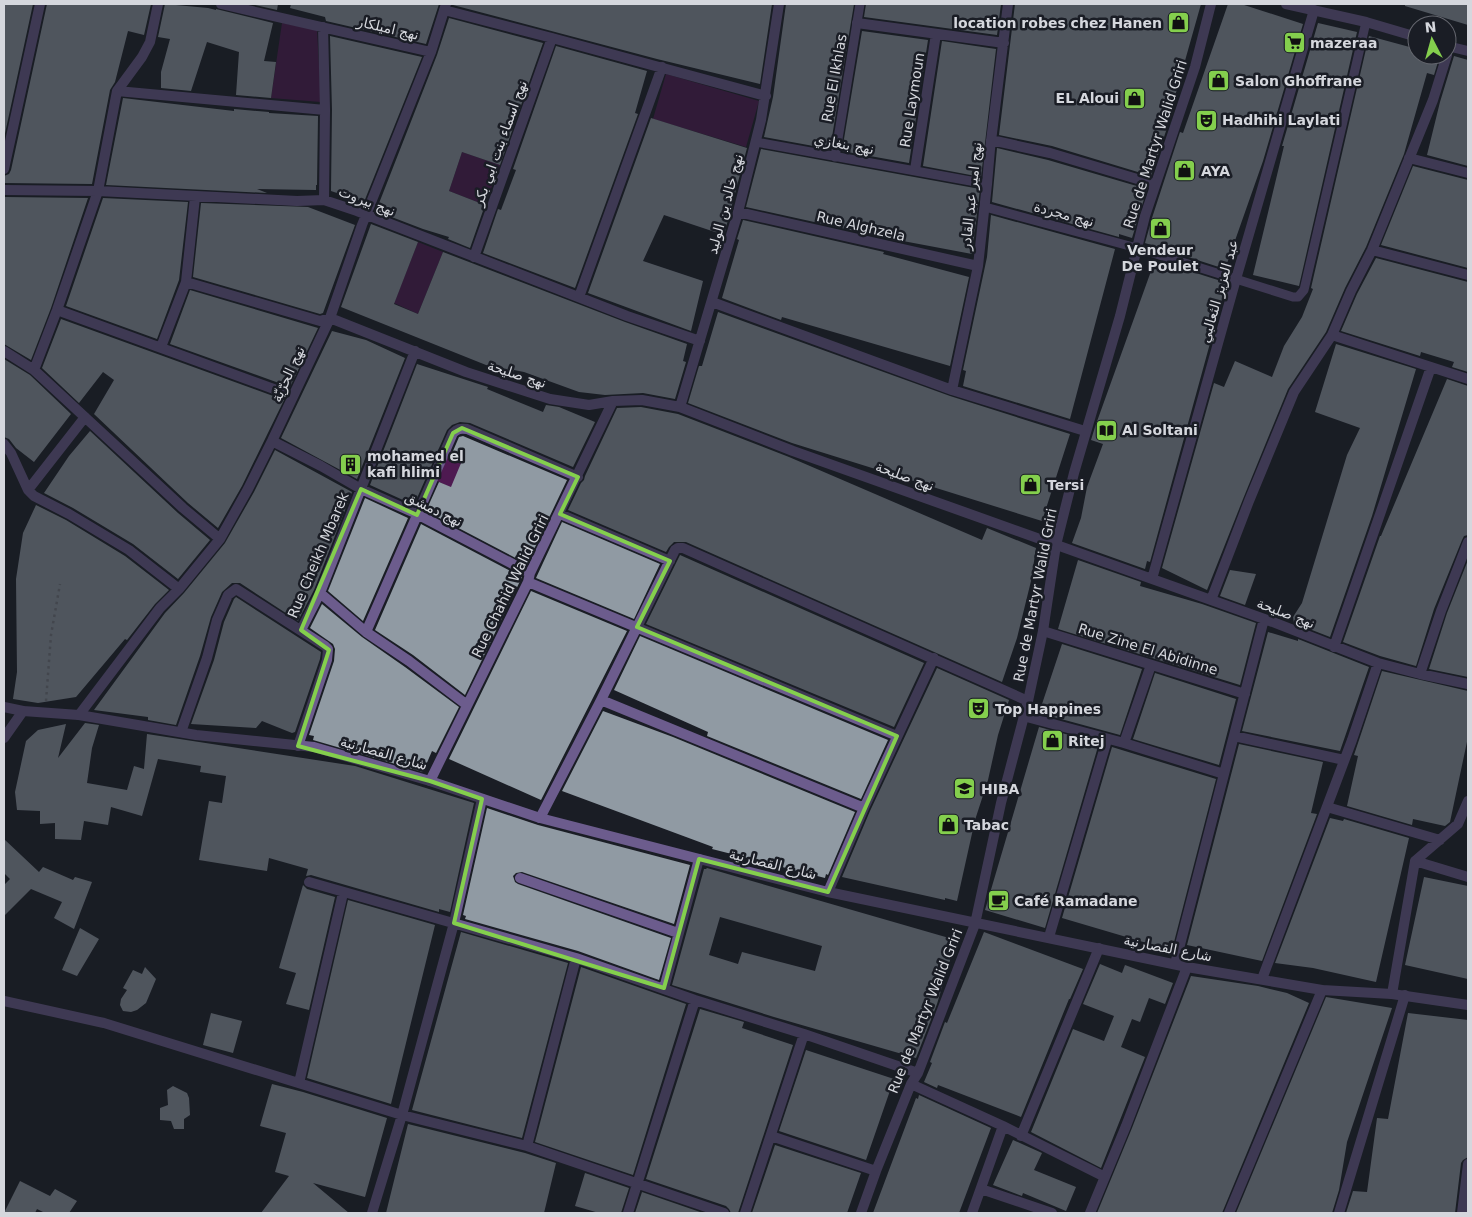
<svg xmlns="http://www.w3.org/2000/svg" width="1472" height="1217" font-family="'DejaVu Sans',Cairo,sans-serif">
	<rect width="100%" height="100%" fill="#1a1d25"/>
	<path fill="#4e1a51" d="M282,23L317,30L321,102L271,98Z
		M666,74L759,101L746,147L653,119Z
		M462,152L500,165L485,205L449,191Z
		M418,242L443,252L418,314L394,303Z
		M449,450L464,456L460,466L454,489L435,480Z"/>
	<path fill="#909aa3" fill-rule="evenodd" d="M4,4H33L4,138Z
		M47,4H151L144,35L128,31L115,82L110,90L92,184L4,183V176L9,174L11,170Z
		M165,4L208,8L216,10V9L273,23L264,61L276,62L271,98L236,95L239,52L207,42L191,91L161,88V72L170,39L158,37Z
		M251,4H278L277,10Z
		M291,4H439L426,44L326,21L325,17L290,8Z
		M453,4H772L760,84L657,59L453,5Z
		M786,4H854L830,149L764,137L773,97Z
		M866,4H1001L997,35L864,17Z
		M1015,4H1201L1166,128H1167L1151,176L1052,146L999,135Z
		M1228,4H1241L1303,24L1263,161L1225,269L1145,243L1152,218L1180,132L1183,133Z
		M1405,4H1468V25L1405,6Z
		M449,18L543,43L500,165L462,152L449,191L485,205L470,248L448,239L449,237L423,229L376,211L437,55Z
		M1318,23L1357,32L1299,286L1253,275L1284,146H1282Z
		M862,31L928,40L909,163L842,151Z
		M330,36L422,57L364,202L331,191L332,110Z
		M1369,36L1417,49V55H1440L1434,75L1427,73L1404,154L1366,247L1345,288L1326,332L1288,389L1243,499L1207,590L1162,568L1214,383L1224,387L1235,361L1272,377L1284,346L1302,317L1313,289L1311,288Z
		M942,41L996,49L981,177L923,166Z
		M556,46L647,71L635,113L638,114L575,288L483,253L498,209L501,210L516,170L513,169Z
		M1454,56L1468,60V166L1427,155L1440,102Z
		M123,98L234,111V109L269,112V113L318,116L317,185H316V190L257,189L267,193L106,185Z
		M651,118L747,148L724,235L664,215L643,261L703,281L691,331L588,293Z
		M997,148L1048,160L1147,189L1132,238L1119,234V237L992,202Z
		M761,149L980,189L972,254L887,238L746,207Z
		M1413,166L1468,180V268L1381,245Z
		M4,197L88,198L51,308L31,360L4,344Z
		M103,198L188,202L179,280L157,339L66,306Z
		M201,203L308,207L355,225L323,313L320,314L193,277Z
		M991,215L1115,249L1070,419L963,386L966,371L963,370L987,257Z
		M743,220L884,252L883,254L969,277L950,366L782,317L781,320L722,298L739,240L737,239Z
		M371,224L418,242L394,304L418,314L443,252L625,322L687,344L683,361L686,362L675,399L643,393L605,395L579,392L524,372L514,370L513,372L501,371L341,307Z
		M1376,258L1468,282V372L1452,367L1454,362L1421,352L1420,356L1341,331L1357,294Z
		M1155,260L1221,281L1220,283L1226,285L1150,562L1147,561L1145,569L1072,543L1081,518L1087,487L1103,444L1091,440L1095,427Z
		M190,290L318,328L290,387L170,344Z
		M718,312L950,396L1070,434L1042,521L792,443L688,403L699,366H702Z
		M61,319L284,400L242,486L218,528L188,503L94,414L114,380L103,372L79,403L42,368Z
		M332,331L366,340L405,358L357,479L281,438Z
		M1336,344L1416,369L1372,516L1330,637L1294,623L1293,617L1302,603L1347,455L1360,428L1315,412Z
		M4,359L30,375L71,414L34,462L16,448L9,439L4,437Z
		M417,364L488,387L487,389L543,412L546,405L559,407L595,422L573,467L470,423L460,422L452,425L447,430L414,505L370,485Z
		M1447,379L1468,386V535L1464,536L1462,540L1434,609L1416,666L1380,656L1343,642L1380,536H1381Z
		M641,407L678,414L789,457L982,540L987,528L1036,548L1031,581L1017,638L1002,682L686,542H674L669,547L666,552L568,510L581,483L584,480L585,476L617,408Z
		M90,431L178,513L210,540L178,579L133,544L73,508L44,493L69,456Z
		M463,436L567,480L527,564L426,511L439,482L451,487L464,456L453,451L459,437Z
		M275,450L352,492L314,590L298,621L240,583H232L222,592L211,617L200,656L176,725L148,720V717L94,710L165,613L184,593L225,543L254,492Z
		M365,498L408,518L363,621L328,591Z
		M36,505L66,520L125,556L169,590L155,604L127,640L125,639L76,697L38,703L13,699L17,672L16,579L23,533Z
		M562,522L660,564L634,619L536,578Z
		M421,524L522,577L465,695L413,655L375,630Z
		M680,555L924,663L894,727L646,624Z
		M1078,560L1141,582L1140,586L1202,604L1256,623L1240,685L1058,629Z
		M1468,560V677L1429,669L1447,613Z
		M1230,570L1256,574L1245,605L1220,596Z
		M531,591L627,631L541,800L449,759Z
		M236,597L321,652L320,659L295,732L292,733L262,721L256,728L191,724L214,660L224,622L234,599Z
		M322,604L362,637L405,667L459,707L436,753L432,751L423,772L313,740L314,736L309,735L334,661L335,649L333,644L310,628Z
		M1268,632L1298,641V639L1369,667L1340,751L1242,731Z
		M640,636L888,740L861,799L707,736L708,732L614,690Z
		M1062,644L1142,669L1120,735L1039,713Z
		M937,668L1009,700L998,735L988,780L975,820L957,901L945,898V900L842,877L870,811Z
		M1382,671L1468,691V737L1450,822L1445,826L1413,819L1412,825L1347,806L1358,756L1354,755Z
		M1155,673L1236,699L1219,765L1133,739Z
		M603,711L673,737L855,812L828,875L826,874L825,878L712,849L713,847L562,791Z
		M85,723L99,725L92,748L87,783L127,790L134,766L144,769L147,734L355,766L474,803L450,912L439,909V912L311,875L306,876L308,869L269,858L267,871L199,860L209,801L222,803L226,776L200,772L201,766L158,759L142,816L111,807L108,825L84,821L81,840L55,839V823L40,824V811L17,810L15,792L26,741L38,730L66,724L58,758Z
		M1039,727L1099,743L1045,928L985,910Z
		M1239,744L1323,762L1311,813L1317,814L1262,961L1187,945Z
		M1112,747L1216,779L1174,942L1169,941L1167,949L1062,918Z
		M487,808L538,825L690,865L674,924L522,872L516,873L513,876L515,882L518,884L671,938L659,980L578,951L465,919L466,916L463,915Z
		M1330,818L1343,821L1344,819L1409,838L1376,982L1313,968L1275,963Z
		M4,839L39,872L43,867L73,880L75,877L92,882L74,929L54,918L62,902L31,889L4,916V885L10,879L4,873Z
		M707,868L956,940L937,1004L916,1058L774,1017L672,985L704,869H706ZM720,917L822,946L815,971L742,952L738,964L709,955Z
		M1424,877L1468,886V979L1405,965Z
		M303,885L307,889L335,897L309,1010L286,1004L296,973L279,968Z
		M348,900L435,925L391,1104L307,1078Z
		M80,928L99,939L77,976L62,970Z
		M461,932L568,963L522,1138L412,1110Z
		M984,932L1083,969L1070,999H1069L1021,1117L938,1085L937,1088L924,1082L932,1063L930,1062L945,1022L947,1023Z
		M1100,964L1122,973L1125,965L1173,983L1165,1004L1149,998L1140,1022L1132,1019L1121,1047L1145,1057L1101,1168L1031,1132L1073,1029L1104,1041L1114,1016L1083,1004Z
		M145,967L156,979L146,1003L137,1010L131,1012L123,1011L120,1005L121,999L127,990L123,988L133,970L142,974Z
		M581,967L686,1004L633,1175L535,1142Z
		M1191,976L1258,986L1287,993L1309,1003L1222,1213H1097L1132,1128Z
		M1326,997L1392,1008L1347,1142L1339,1190L1332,1213H1236Z
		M700,1009L744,1022L742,1028L793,1045L738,1213H731L729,1209L726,1206L646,1179Z
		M211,1013L242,1021L233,1053L203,1045Z
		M1408,1013L1468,1020V1157L1463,1160L1461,1163L1455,1213H1346L1353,1191L1367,1192L1377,1118L1388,1119Z
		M806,1050L894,1079L866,1160L779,1131Z
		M272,1084L303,1092L387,1118L365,1197L313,1183L349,1213H261L289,1176L275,1172L286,1133L260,1126Z
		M173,1086L187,1093L189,1098L190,1115L184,1119V1129H174L171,1121L160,1120V1108L168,1105L167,1090Z
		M919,1095L991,1128L959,1213H873L916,1098L918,1099Z
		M408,1124L525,1153L556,1163L544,1213H386Z
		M1013,1140L1042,1153L1034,1170L1076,1187L1066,1211L1023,1193L1022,1196L993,1185Z
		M775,1145L861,1173L847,1213H752Z
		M585,1173L629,1188L621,1213H599L575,1206Z
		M20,1181L50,1196L55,1189L77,1201L69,1213H45L37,1209L35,1213H4Z
		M642,1192L703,1213H635Z"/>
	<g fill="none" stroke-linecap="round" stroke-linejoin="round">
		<path stroke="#75787f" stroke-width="2.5" stroke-dasharray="2.5 4" stroke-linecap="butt" d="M46,701L51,635L60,584"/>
		<path stroke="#6c5c8d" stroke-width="9" d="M756,142L987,184
			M835,157L860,4
			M985,207L1137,248L1293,297H1298L1304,290L1366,22"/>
		<path stroke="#6c5c8d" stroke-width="10" d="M221,4L431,52
			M444,10L552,38L766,96
			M857,23L1004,43
			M323,27L325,110
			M1447,55L1433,100L1372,250L1351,291L1332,335L1468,379
			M117,91L325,110L324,200
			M991,140L1050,153L1154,184
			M1409,158L1468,173
			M4,169L40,4
			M915,170L936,34
			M4,190L98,191L297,201L324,200L357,211L627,316L700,341
			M738,212L978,266
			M1372,250L1468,275
			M474,257L552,38
			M186,282L320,321L330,318L466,372L550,399L589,405L613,401L642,400L680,407L793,451L1270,621L1378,663L1420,674L1468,684
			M579,297L662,67
			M712,302L952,390L1085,431
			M57,310L293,396
			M161,347L186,282L195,197
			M4,351L34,370L183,508L220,539
			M34,370L57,310L98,191L117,91L142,57L150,42L158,4
			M952,390L978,266L987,184L990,149L1008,4
			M680,407L738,212L761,120L779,4
			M272,441L321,466L361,489L417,514L530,573
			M4,444L11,453L28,490L34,496L69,514L129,550L179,589
			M28,490L85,417
			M560,514L670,561
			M1152,579L1236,279L1314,10
			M528,582L897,736
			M320,593L366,632L409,661L467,705
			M1211,600L1249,501L1294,392L1332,335
			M301,630L320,593L415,351
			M1043,631L1245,694
			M366,632L453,433C457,429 460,428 467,429L578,477
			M1334,647L1431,367
			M1420,674L1441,611L1468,542
			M601,700L864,808
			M79,715L160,608L179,589L220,539L248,489L272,441L330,318L362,225L431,52L446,4
			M1023,716L1124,743L1224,774
			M181,732L207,658L217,620L228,595L236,589L325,646L328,649L327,660L298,746
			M1234,736L1344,760
			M4,738L23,711
			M1124,743L1151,665
			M430,781L528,582L530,573L613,401
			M1327,807L1440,840
			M540,818L601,700L675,550L678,548H683L1028,701
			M1415,861L1468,877
			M520,878L678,933
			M309,882L576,958L695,1000L804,1034L918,1073
			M828,892L864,808L934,658
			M1049,937L1107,740
			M1175,964L1264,619
			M1262,979L1352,740L1378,663
			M664,988L699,859
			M1392,994L1415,861L1458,824L1468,801
			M4,1001L104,1023L402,1115L527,1146L724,1213
			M299,1083L343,893
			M911,1084L1003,1126L1105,1177
			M771,1136L876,1171
			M1021,1136L1099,948
			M527,1146L576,958
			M981,1189L1052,1213
			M372,1213L402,1115L454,923L482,799
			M628,1213L695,1000
			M745,1213L804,1034
			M861,1213L876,1171L911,1084L918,1073L975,924
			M972,1213L1003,1126
			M1090,1213L1126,1126L1187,967
			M1229,1213L1322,990
			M1339,1213L1405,995
			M1462,1213L1468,1164"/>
		<path stroke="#6c5c8d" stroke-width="10" d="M1286,4L1366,22L1417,37
			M1447,46L1468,51
			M4,707L23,711L79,715L196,735L314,747L430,781L540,818L828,892L1187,967L1322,990L1392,994L1468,1005
			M975,924L1001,803L1028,701L1043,631L1056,545L1074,473L1120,316L1145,216L1195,67L1211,4"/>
	</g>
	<path d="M0 0H1472V1217H0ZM462,428L578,477L560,514L670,561L637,627L897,736L828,892L699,859L664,988L454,923L482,799L430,781L298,746L329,650L301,630L361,489L417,515L453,433Z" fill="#1a1d25" fill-opacity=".55" fill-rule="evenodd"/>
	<path fill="none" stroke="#84cf4d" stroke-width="4" stroke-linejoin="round" d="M462,428L578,477L560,514L670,561L637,627L897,736L828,892L699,859L664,988L454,923L482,799L430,781L298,746L329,650L301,630L361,489L417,515L453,433Z"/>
	<defs>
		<symbol id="shop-square" viewBox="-11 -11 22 22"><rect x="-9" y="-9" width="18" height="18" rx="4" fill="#84cf4d" stroke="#1a1d25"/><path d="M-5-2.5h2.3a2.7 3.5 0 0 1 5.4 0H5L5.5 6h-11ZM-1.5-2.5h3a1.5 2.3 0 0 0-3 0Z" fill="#111"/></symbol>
		<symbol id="supermarket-square" viewBox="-11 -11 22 22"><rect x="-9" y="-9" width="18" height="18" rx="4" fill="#84cf4d" stroke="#1a1d25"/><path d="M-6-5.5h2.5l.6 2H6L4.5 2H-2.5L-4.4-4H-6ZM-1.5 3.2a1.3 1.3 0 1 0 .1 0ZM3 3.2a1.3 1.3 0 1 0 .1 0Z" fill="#111"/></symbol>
		<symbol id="theatre-square" viewBox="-11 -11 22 22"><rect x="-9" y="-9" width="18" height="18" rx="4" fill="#84cf4d" stroke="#1a1d25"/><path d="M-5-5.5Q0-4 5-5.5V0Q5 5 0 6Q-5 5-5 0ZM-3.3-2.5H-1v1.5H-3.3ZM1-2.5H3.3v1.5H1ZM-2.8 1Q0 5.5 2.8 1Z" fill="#111"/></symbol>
		<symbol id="library-square" viewBox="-11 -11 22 22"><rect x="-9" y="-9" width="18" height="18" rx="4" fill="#84cf4d" stroke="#1a1d25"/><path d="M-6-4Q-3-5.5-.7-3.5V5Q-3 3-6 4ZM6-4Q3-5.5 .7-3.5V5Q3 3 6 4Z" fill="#111"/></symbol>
		<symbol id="building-square" viewBox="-11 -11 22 22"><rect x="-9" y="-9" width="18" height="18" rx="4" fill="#84cf4d" stroke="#1a1d25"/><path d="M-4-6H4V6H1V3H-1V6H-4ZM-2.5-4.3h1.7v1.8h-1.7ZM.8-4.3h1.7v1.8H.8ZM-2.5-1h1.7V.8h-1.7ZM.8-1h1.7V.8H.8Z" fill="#111"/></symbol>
		<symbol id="school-square" viewBox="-11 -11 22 22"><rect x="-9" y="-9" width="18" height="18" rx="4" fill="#84cf4d" stroke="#1a1d25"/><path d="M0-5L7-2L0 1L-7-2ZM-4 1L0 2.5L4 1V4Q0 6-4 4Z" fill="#111"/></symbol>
		<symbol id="cafe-square" viewBox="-11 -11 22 22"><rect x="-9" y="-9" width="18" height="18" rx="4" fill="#84cf4d" stroke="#1a1d25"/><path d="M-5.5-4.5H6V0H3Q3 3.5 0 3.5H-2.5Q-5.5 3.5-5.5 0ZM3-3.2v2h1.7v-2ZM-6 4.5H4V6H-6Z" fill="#111"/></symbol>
	</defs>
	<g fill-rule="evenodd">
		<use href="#shop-square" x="1166" y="10" width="25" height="25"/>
		<use href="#supermarket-square" x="1282" y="30" width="25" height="25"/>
		<use href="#shop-square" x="1206" y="68" width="25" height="25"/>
		<use href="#shop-square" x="1122" y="86" width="25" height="25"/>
		<use href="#theatre-square" x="1194" y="108" width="25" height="25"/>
		<use href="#shop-square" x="1172" y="158" width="25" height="25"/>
		<use href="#shop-square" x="1148" y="216" width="25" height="25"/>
		<use href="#library-square" x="1094" y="418" width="25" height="25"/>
		<use href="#building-square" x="338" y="452" width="25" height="25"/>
		<use href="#shop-square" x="1018" y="472" width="25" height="25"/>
		<use href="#theatre-square" x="966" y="696" width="25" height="25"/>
		<use href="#shop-square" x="1040" y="728" width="25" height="25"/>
		<use href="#school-square" x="952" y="776" width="25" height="25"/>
		<use href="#shop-square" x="936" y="812" width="25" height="25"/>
		<use href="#cafe-square" x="986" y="888" width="25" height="25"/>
	</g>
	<g text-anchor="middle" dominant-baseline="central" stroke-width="5" stroke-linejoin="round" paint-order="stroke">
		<g font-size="14" font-weight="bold" fill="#d5d7dd" stroke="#1a1d25" text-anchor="start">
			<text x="1162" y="23" text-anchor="end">location robes chez Hanen</text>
			<text x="1310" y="43">mazeraa</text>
			<text x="1235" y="81">Salon Ghoffrane</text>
			<text x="1119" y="98" text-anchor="end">EL Aloui</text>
			<text x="1222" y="120">Hadhihi Laylati</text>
			<text x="1201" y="171">AYA</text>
			<text x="1160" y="250" text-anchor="middle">Vendeur<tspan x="1160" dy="16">De Poulet</tspan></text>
			<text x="1122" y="430">Al Soltani</text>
			<text x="367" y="456">mohamed el<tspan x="367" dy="16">kafi hlimi</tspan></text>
			<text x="1047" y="485">Tersi</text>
			<text x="995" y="709">Top Happines</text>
			<text x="1068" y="741">Ritej</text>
			<text x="981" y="789">HIBA</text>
			<text x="964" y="825">Tabac</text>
			<text x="1014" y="901">Café Ramadane</text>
		</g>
		<g font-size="14" fill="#d5d7dd" stroke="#1a1d25">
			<text transform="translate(388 28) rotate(13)">نهج اميلكار</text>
			<text transform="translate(834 78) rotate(-80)">Rue El Ikhlas</text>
			<text transform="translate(912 100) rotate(-81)">Rue Laymoun</text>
			<text transform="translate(500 143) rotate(-70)">نهج اسماء بنت ابي بكر</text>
			<text transform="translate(844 144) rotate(10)">نهج بنغازي</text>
			<text transform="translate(1155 144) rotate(-72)">Rue de Martyr Walid Griri</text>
			<text transform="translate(971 196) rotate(-84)">نهج امير عبد القادر</text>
			<text transform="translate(367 201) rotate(21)">نهج بيروت</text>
			<text transform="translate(725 204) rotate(-75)">نهج خالد بن الوليد</text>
			<text transform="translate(1064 214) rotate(15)">نهج مجردة</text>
			<text transform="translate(861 226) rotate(13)">Rue Alghzela</text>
			<text transform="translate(1219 291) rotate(-74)">عبد العزيز الثعالبي</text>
			<text transform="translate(288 374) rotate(-65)">نهج الحرّيّة</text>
			<text transform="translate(517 374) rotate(18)">نهج صليحة</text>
			<text transform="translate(905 476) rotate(20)">نهج صليحة</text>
			<text transform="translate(434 509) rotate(26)">نهج دمشق</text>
			<text transform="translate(318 555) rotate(-67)">Rue Cheikh Mbarek</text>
			<text transform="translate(510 586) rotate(-64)">Rue Chahid Walid Griri</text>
			<text transform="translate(1035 595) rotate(-79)">Rue de Martyr Walid Griri</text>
			<text transform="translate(1286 613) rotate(21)">نهج صليحة</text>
			<text transform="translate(1148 649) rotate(17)">Rue Zine El Abidinne</text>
			<text transform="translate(384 753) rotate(16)">شارع القصارنية</text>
			<text transform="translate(773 864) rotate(14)">شارع القصارنية</text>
			<text transform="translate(1168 948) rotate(11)">شارع القصارنية</text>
			<text transform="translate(925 1011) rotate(-68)">Rue de Martyr Walid Griri</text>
		</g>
	</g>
	<rect width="1472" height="1217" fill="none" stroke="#d5d7dd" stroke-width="10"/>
	<g transform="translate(1432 40) rotate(354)"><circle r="24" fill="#1a1d25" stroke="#65676f"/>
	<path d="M0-4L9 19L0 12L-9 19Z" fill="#84cf4d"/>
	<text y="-8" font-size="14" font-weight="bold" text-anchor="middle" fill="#d5d7dd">N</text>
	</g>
</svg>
